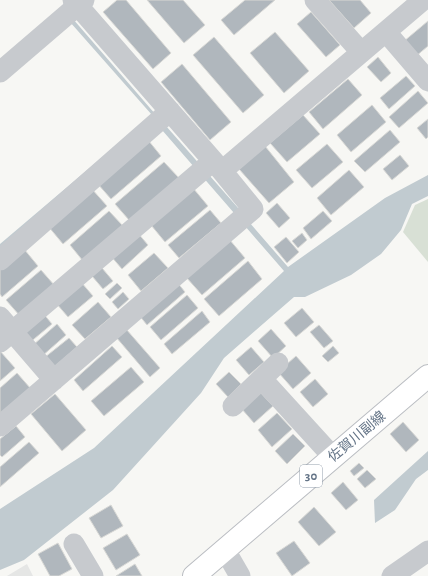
<svg xmlns="http://www.w3.org/2000/svg" width="428" height="576" font-family="'Alegreya Sans','Noto Sans JP',sans-serif">
	<rect width="100%" height="100%" fill="#f7f7f4"/>
	<path fill="#e5e6e5" d="M27,564L33,576H7Z"/>
	<path fill="#d8e0d5" d="M428,199V262L403,232L415,205Z"/>
	<path fill="#c1cbd0" d="M73,19L156,115L0,248V244L152,115L70,22Z
		M166,126L239,209L234,213L162,130Z
		M428,175V196L412,204L401,230L381,254L351,275L305,297H294L224,358L201,393L113,490L24,560L0,570V509L94,448L284,271L245,226L249,222L288,267L385,198Z
		M428,451V470L416,479L395,510L375,523L374,500Z"/>
	<path fill="#b0b7bd" stroke="#d9d9d6" d="M117,0H126L171,53L153,69L103,12Z
		M147,0H183L205,25L184,43Z
		M245,0H275L234,35L221,20Z
		M329,0H360L371,13L354,28Z
		M311,12L340,45L326,57L297,24Z
		M428,21V46L415,57L403,42Z
		M275,32L309,71L284,93L250,53Z
		M214,37L264,95L243,113L193,55Z
		M378,57L391,73L381,82L367,67Z
		M182,64L231,122L210,140L161,82Z
		M406,76L415,86L389,109L380,98Z
		M348,79L362,95L323,129L309,112Z
		M418,91L428,103L399,128L389,117Z
		M372,105L386,122L351,152L337,135Z
		M303,115L320,134L287,162L270,143Z
		M428,119V137L426,139L417,128Z
		M390,130L400,142L365,172L354,161Z
		M148,140L161,156L111,199L97,183Z
		M327,144L343,162L312,188L296,170Z
		M265,146L294,182L269,203L239,169Z
		M400,155L409,166L392,180L383,169Z
		M164,162L179,178L129,220L115,204Z
		M349,170L364,187L331,215L317,198Z
		M91,188L107,206L63,244L48,226Z
		M193,188L208,206L165,242L151,225Z
		M277,203L290,218L279,228L266,213Z
		M210,210L221,223L179,258L168,245Z
		M109,211L123,226L83,261L70,245Z
		M323,211L332,221L311,239L303,228Z
		M137,232L148,245L122,269L110,255Z
		M302,233L307,240L298,248L292,241Z
		M286,237L299,252L287,263L274,247Z
		M229,239L245,258L202,295L186,277Z
		M24,249L38,266L2,297L0,294V269Z
		M154,253L168,268L141,291L128,275Z
		M248,261L262,279L219,316L204,299Z
		M102,268L113,281L103,289L92,276Z
		M41,270L55,286L20,316L6,300Z
		M81,282L93,296L68,317L56,303Z
		M177,282L185,292L147,325L139,315Z
		M117,283L122,288L110,299L105,294Z
		M123,292L129,299L118,309L112,302Z
		M187,295L198,308L161,340L150,327Z
		M98,302L111,317L85,339L72,325Z
		M302,308L314,322L296,337L284,323Z
		M202,311L210,322L172,354L164,344Z
		M42,312L52,324L28,344L19,333Z
		M57,324L66,335L41,357L32,346Z
		M319,325L333,341L324,348L310,332Z
		M126,329L160,368L150,377L116,337Z
		M271,329L286,346L273,358L258,341Z
		M69,338L77,347L53,368L44,358Z
		M112,346L122,357L83,391L74,380Z
		M333,346L339,353L328,362L322,356Z
		M251,347L264,362L249,375L236,360Z
		M0,351L15,368L0,381Z
		M296,356L311,373L293,389L278,372Z
		M131,367L144,382L104,416L91,401Z
		M229,372L241,384L228,397L216,384Z
		M17,373L31,389L0,415V388Z
		M315,379L328,394L313,407L300,392Z
		M259,391L273,406L254,423L241,408Z
		M55,394L86,430L62,451L31,414Z
		M277,413L292,429L272,447L258,430Z
		M403,422L419,440L406,452L390,434Z
		M16,426L25,437L2,457L0,455V439Z
		M293,434L305,446L287,464L275,451Z
		M29,442L39,453L0,487V467Z
		M359,463L364,468L354,476L350,471Z
		M367,470L376,479L365,488L357,479Z
		M343,482L358,500L346,510L331,493Z
		M111,505L123,526L101,538L89,518Z
		M314,507L336,532L319,546L298,522Z
		M127,534L140,555L116,570L103,548Z
		M294,541L310,563L292,576L276,553Z
		M58,543L72,569L59,576H50L38,554Z
		M135,564L142,576H116Z"/>
	<g fill="none" stroke-linecap="round" stroke-linejoin="round">
		<defs>
			<path id="major" d="M194,576L428,376"/>
		</defs>
		<use href="#major" stroke="#babdc2" stroke-width="24"/>
		<path stroke="#c7cace" stroke-width="21" d="M315,0L361,52
			M386,32L428,81
			M0,72L84,0
			M222,171L423,0
			M0,260L170,111
			M0,317L54,380
			M0,342L213,161
			M262,379L333,457
			M233,406L278,363
			M0,426L253,209L222,171L73,0
			M74,544L93,576
			M225,550L240,576
			M392,576L428,551"/>
		<use href="#major" stroke="#fff" stroke-width="22"/>
	</g>
	<g text-anchor="middle" dominant-baseline="central" stroke-width="4" stroke-linejoin="round" paint-order="stroke">
		<rect fill="#fff" stroke="#929eab" stroke-width="1" x="300" y="465" width="22" height="22" rx="3"/>
		<g font-size="13" font-weight="bold" fill="#647487">
			<text x="311" y="476">30</text>
		</g>
		<g font-size="14" fill="#647487" stroke="#fff">
			<text transform="translate(357 437) rotate(-40)">佐賀川副線</text>
		</g>
	</g>
</svg>
